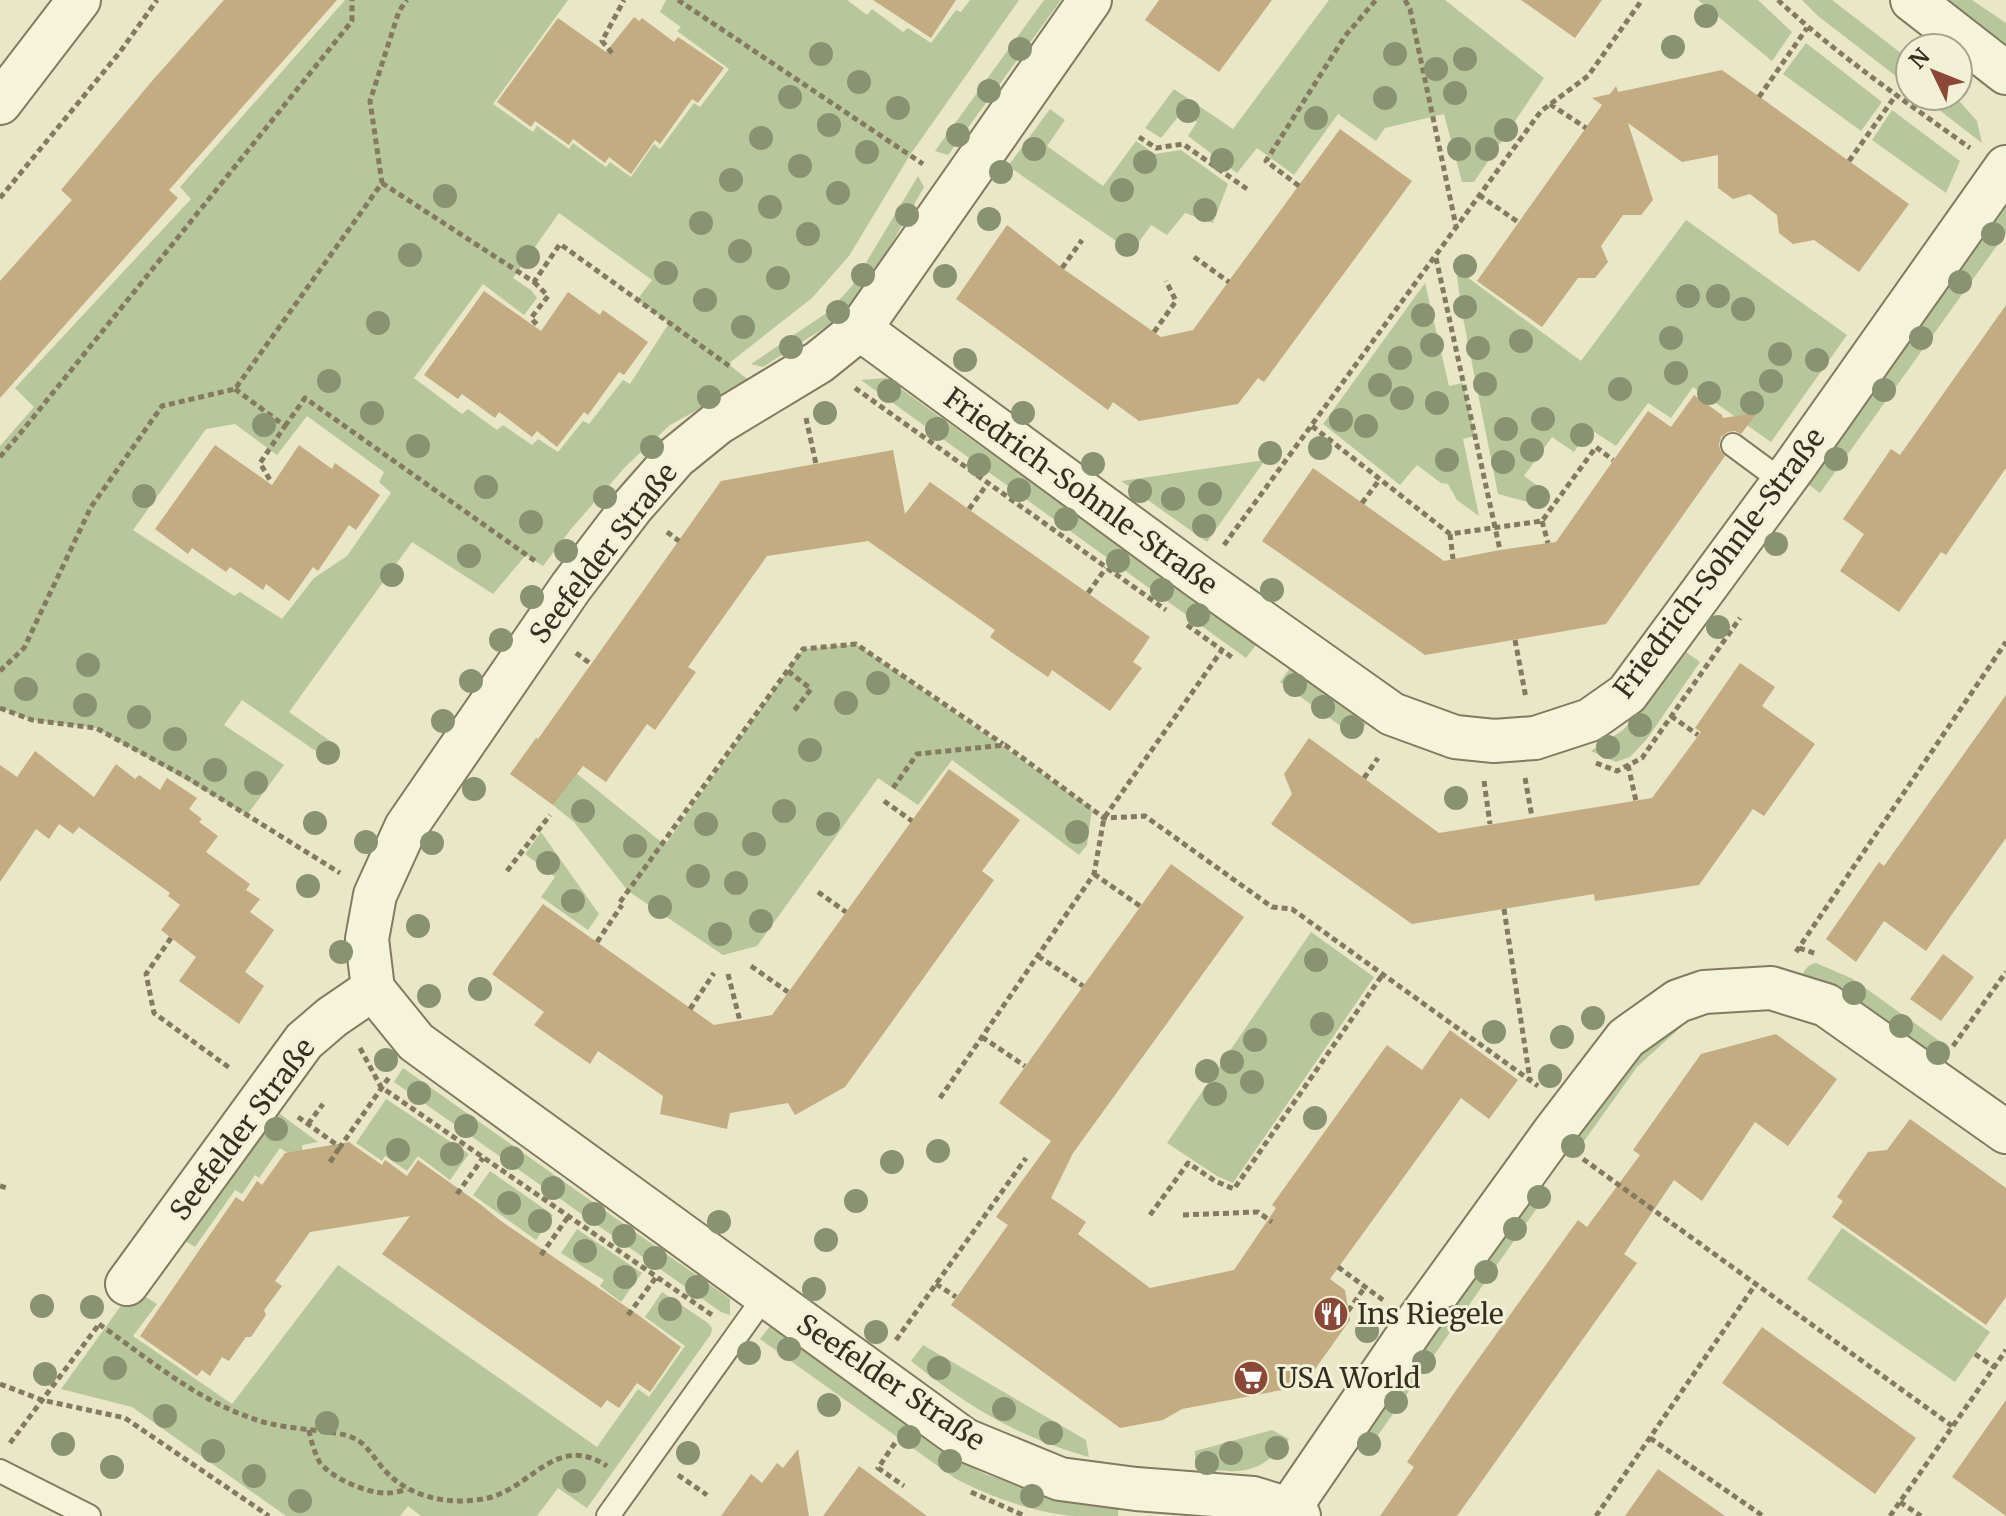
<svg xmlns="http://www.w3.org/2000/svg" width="2006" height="1516" font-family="Merriweather,serif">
	<rect width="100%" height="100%" fill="#e9e7c7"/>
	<path fill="#b8c69c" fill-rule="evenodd" d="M345,0H568L493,104L533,132L537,126L569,149L573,143L606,167L610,162L631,177L654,144L660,149L694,103L700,107L729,69L677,31L681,27L660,12L666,0H847L867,15L872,9L903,32L908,28L931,43L956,10L961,12L970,0H1019L910,155L849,256L812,298L728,364L750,381L670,425L626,466L571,529L543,566L526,555L493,594L412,542L289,712L340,748L330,761L242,700L224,725L284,765L247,815L96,728L32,720L0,708V446L34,407L15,388L191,199L180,187ZM559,213L652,280L637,300L669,323L630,384L623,380L589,424L583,421L558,452L538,439L532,445L503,425L497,430L468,409L462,414L414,378L483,284L524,315L537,298L531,290L513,278ZM307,416L384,472L379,482L391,493L347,556L314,578L282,619L240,592L234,596L133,530L206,429L235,424L277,455Z
		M1044,0H1061L948,155L935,151Z
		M1329,0H1445L1544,78L1474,182H1462L1444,114L1385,128L1376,141L1338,114L1294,175L1257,148L1237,173L1188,136L1197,122L1182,112L1161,138L1145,128L1174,89L1233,129Z
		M1698,0H1758L1792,32L1772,61Z
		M1802,0H1832L1910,60V87L1818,16Z
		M1939,0H1972L2006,23V49Z
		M1806,43L1882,102L1861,131L1783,74Z
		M1921,96H1955L1977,121L1982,143Z
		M1050,109L1065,120L1047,146L1103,186L1136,141L1155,154L1181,150L1228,184L1213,223L1185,213L1167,235L1151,225L1132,252L1008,166Z
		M1892,110L1960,161L1946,193L1872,140Z
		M918,176L924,187L863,294L835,321L763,367L751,364L828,312L852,286Z
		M2006,201V233L1820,493L1805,482Z
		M1686,220L1847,335L1771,442L1693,387L1671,418L1648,403L1616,446L1590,429L1574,452L1552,437L1524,476L1545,491L1539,505L1498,494L1462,313L1456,269L1581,361Z
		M1425,283L1449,386L1463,383L1475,436L1463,439L1479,516L1457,500L1448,484L1441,483L1417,465L1400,485L1323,424Z
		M886,378L1256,645L1246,658L861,380Z
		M1265,460L1207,542L1121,481Z
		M856,644L1092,809L1087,845L1079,855L952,760L918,805L878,778L757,946L723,955L628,891L574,822L553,805L576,773L665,845L803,649Z
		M1686,652L1700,662L1647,739L1630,757L1616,762L1591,751L1623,730L1655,694Z
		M1290,668L1366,724L1356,737L1280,682Z
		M541,832L599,914L588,930L541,897L555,877L525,854Z
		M1311,932L1374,977L1233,1183L1217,1176L1167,1143Z
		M1816,963L1853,979L1945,1045L1936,1058L1844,991L1803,974C1806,967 1809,965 1816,963Z
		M1678,1019L1682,1026L1637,1067L1577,1151L1565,1142L1626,1059Z
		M403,1068L730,1299V1315L721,1312L394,1082Z
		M386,1099L469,1154L450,1180L418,1156L407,1171L385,1156L382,1161L356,1143Z
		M276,1111L318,1142L302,1145L304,1163L280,1148L259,1178L255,1175L242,1194L235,1190L195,1247L182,1239Z
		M490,1171L553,1215L536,1240L473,1195Z
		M1533,1186L1546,1195L1367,1451L1354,1441Z
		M1842,1228L1990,1332L1955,1382L1807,1279Z
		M577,1229L642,1273L621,1302L600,1286L604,1280L561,1253Z
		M338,1265L597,1447L638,1389L649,1397L685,1346L645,1317L662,1292L708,1323L712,1328L711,1334L587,1508L558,1488L537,1516H421L408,1506L400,1516H286L132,1407L61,1389L133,1289L157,1304L133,1336L232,1404Z
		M770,1326L968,1465L985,1474L1050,1496L1119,1505L1118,1516C1104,1516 1089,1516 1075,1516C1035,1513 991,1497 956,1479L760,1339Z
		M923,1345L1086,1440L1089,1457C1016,1436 970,1408 911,1361Z
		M1272,1430L1289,1439C1258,1477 1240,1473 1195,1468V1451Z"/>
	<path fill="#c3ab82" d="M224,0H337L169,190L178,198L0,398V281L72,200L61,190L152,81Z
		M873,0H956L931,38Z
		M1159,0H1272L1219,72L1145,20Z
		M1521,0H1602L1575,38Z
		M634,17L639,21L642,18L674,42L678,37L724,68L698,103L692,99L660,144L655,140L631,174L609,157L605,163L573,139L569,145L535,121L531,127L497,102L558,18L606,52Z
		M1722,70L1909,204L1859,272L1814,240L1793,244L1779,233L1777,215L1750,194L1733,199L1718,188V155L1682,162L1628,123L1653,200L1641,215H1623L1613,229L1601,246L1608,262L1595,278H1578L1542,327L1477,281L1602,105L1592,98L1610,94L1616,86L1618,92Z
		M1340,129L1412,181L1264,382L1258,378L1238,404L1139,421L1113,402L1108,410L956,299L1007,225L1062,268L1161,337L1193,330Z
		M484,291L541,331L568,292L600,315L603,310L648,342L624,375L619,372L588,415L584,412L557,447L537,431L532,437L499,412L495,418L462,394L458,399L424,375Z
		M2006,305V468L1946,555L1941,552L1899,612L1840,571L1864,534L1843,519L1891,449L1900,455Z
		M1694,395L1722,415L1723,418L1757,413L1741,434L1735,431L1728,432L1721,437L1719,444L1720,450L1725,456L1606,624L1425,655L1262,541L1313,468L1444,561L1500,550L1556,542L1648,411L1671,427Z
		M215,445L272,485L299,445L332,469L335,463L380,495L356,530L349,525L318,571L313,567L289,601L266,584L263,590L230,567L226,572L192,548L188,554L155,529Z
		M893,450L905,514L930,482L1150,637L1133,662L1142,668L1110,711L1052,670L1048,677L1014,654L990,637L995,630L868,541L767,556L688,667L696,672L655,730L647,724L606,782L583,766L553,805L510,774L536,738L538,739L721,481Z
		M1740,663L1775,687L1762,706L1815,744L1764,816L1753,809L1699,885L1595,901L1594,894L1412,924L1271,824L1292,794L1284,774L1309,738L1439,833L1652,798L1701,732L1695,728Z
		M2006,695V838L1926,951L1884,921L1856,962L1826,939L1879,862L1884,866Z
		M35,751L94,797L116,764L135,779L139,775L160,790L167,778L197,798L189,809L202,819L199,822L218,836L206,852L250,884L246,890L260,899L250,912L274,930L245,972L264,986L239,1024L179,981L196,957L161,930L180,905L168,896L170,893L79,827L73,834L59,824L49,839L36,829L0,882V765L17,777Z
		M949,769L1020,820L982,871L994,880L845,1087L795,1115L788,1103L730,1113L727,1129L660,1114L663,1096L598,1051L590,1064L534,1025L544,1012L492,974L543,904L714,1025L772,1015Z
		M1171,864L1244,917L1073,1153L1051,1198L1086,1222L1078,1234L1150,1288L1234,1270L1276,1208L1272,1205L1387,1045L1422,1070L1450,1030L1518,1080L1489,1119L1461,1098L1330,1279L1345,1290L1350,1320L1303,1386L1182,1409L1163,1420L1120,1428L951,1305L1008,1225L996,1217L1051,1141L999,1103Z
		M1943,954L1974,977L1941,1021L1910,999Z
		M1776,1034L1837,1079L1788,1146L1755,1122L1702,1201L1674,1180L1624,1254L1637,1263L1457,1516H1380L1414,1467L1407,1462L1459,1386L1578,1220L1587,1227L1640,1155L1633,1150L1701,1054Z
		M1910,1119L2006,1188V1297L1986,1325L1832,1217L1843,1201L1837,1197L1868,1152L1887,1150Z
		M349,1142L382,1165L385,1160L407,1176L418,1160L480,1204L501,1221L641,1317L681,1347L650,1392L637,1383L619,1408L607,1400L601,1408L382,1254L410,1216L310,1232L275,1281L282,1286L264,1310L266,1315L251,1337H246L229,1361L222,1357L210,1376L202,1370L197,1376L140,1336L236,1197L243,1202L257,1181L262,1185L285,1153Z
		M1762,1327L1916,1438L1875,1494L1722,1383Z
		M2006,1400V1516L1952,1477Z
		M798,1449L809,1516H721L751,1474L762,1483L777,1463L783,1468Z
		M859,1466L927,1516H823Z
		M1658,1469L1725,1516H1625Z"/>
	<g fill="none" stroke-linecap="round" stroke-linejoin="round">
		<defs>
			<path id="lane" d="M1733,445L1783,482
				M0,1471L89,1516
				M608,1516L765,1296"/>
			<path id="street" d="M1090,0L860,329L819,362L718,423L676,457L632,507L571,587L406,827L375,895L367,939L373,989L416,1042L965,1440L1060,1479L1136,1489L1253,1498L1289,1509L1299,1516
				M1912,0L2006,73
				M0,103L79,0
				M860,329L1200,578L1392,714L1455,737L1494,741L1535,738L1590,720L1627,694L1794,467L2006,167
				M127,1284L304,1041L332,1017L373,989
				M1289,1509L1416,1323L1554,1132L1626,1038L1678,1001L1704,992L1771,988L1826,1005L2006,1132"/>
		</defs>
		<use href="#lane" stroke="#837a5f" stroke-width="26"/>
		<use href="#street" stroke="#837a5f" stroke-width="46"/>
		<path stroke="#837a5f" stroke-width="5" stroke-dasharray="6 4" stroke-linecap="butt" d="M678,0L923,164
			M1405,0L1410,9L1456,226
			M1778,0C1837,55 1905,101 1970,148
			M612,53L602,41L624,0
			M1759,97L1807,28
			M1550,104L1586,128
			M1139,137L1156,148L1183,144L1247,189
			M1849,161L1896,95
			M382,183L534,282L560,244L732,368
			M1299,186L1266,161L1345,36L1376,0
			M1479,195L1518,222
			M0,198L120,52L157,0
			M1194,257L1229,282
			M1436,258L1500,550
			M1062,268L1082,240
			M534,282L548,296L531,318L539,327
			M1154,332L1176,301L1166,281
			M855,388L1166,610
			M235,389L285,426L260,463L270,480
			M806,418L816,464
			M285,426L305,398L538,563
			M1312,426L1450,534L1542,521L1596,447L1613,460
			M0,457L23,430L352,21V0
			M1362,503L1380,479
			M969,509L988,483
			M1542,521L1548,543
			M667,532L679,541
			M1450,534L1453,559
			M1224,545L1541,111L1588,76L1642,0
			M1088,593L1106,568
			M1187,625L1222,650
			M1515,640L1526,698
			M576,653L591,664
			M0,671L24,648L91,507L162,406L235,389L382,183L370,101L399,11L407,0
			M788,671L811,689L793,712
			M0,708L32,720L96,728L186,777L340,873
			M1671,716L1698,735
			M1596,763L1617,771L1642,758L1740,618
			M1628,765L1636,801
			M1364,778L1378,758
			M1525,778L1532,817
			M1484,781L1490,824
			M893,788L917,754L1005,745L1104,818L1145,816L1272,907L1292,909L1538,1086
			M884,801L912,821
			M507,871L550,815
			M1094,874L1140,906
			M818,892L846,912
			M620,902L803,649L856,644L1003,744
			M1504,909L1530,1080
			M171,938L146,974L154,1013L231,1069
			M597,942L622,905
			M1799,948L1817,954
			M1796,952L2006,642
			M1038,956L1083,986
			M751,966L788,992
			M728,974L740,1021
			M690,1009L714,973
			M982,1037L1025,1066
			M1953,1046L2006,972
			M360,1048L381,1087L712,1315
			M940,1098L1094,874L1104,818L1222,650L1234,659
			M298,1117L340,1147L390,1076
			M308,1124L323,1104
			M1583,1159L1952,1426
			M330,1162L340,1147
			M0,1186L7,1188
			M457,1194L483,1158
			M1150,1215L1188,1163L1215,1181L1234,1189L1383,974
			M1183,1215L1258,1212L1272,1222
			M541,1255L568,1217
			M1338,1267L1383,1300
			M936,1284L956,1297
			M1348,1311L1365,1287
			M628,1315L657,1276
			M99,1324C153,1362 202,1405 267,1423C284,1427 303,1429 321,1431C331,1433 342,1433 351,1437C365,1442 372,1455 381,1466C399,1489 428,1500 456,1501C468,1501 481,1500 492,1497C535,1483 558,1434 607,1466
			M896,1340L1026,1158
			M1975,1354L1994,1367
			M0,1384L42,1400L125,1418L269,1516
			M309,1430C311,1441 314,1451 319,1461C330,1478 368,1494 388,1493C394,1493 401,1491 407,1489
			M1650,1438L1763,1516
			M10,1443L100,1323
			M895,1443L878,1468L904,1486
			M678,1475L707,1495
			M971,1492L1025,1516
			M1900,1502L1921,1516
			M1596,1516L1755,1285
			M1890,1516L2006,1350"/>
		<use href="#lane" stroke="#f5f3da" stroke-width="22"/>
		<use href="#street" stroke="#f5f3da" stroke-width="42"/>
	</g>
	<g fill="#8a9371">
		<circle cx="1706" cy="16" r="12"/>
		<circle cx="1673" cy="47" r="12"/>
		<circle cx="1020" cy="49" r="12"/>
		<circle cx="821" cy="54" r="12"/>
		<circle cx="1395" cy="54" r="12"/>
		<circle cx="1465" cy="59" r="12"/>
		<circle cx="1436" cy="69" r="12"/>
		<circle cx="859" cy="82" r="12"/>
		<circle cx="989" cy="91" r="12"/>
		<circle cx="1455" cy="93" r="12"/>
		<circle cx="790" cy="97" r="12"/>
		<circle cx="1385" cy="98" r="12"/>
		<circle cx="898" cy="108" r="12"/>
		<circle cx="1188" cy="111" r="12"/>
		<circle cx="1316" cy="118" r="12"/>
		<circle cx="829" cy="125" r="12"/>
		<circle cx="1506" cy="130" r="12"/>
		<circle cx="958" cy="135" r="12"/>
		<circle cx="761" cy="138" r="12"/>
		<circle cx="1034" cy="149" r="12"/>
		<circle cx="1459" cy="149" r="12"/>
		<circle cx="1487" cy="149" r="12"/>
		<circle cx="867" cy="152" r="12"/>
		<circle cx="1222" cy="160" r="12"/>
		<circle cx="1145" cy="162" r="12"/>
		<circle cx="800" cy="166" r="12"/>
		<circle cx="1001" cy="172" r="12"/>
		<circle cx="731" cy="180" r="12"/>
		<circle cx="1122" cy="190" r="12"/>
		<circle cx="838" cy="193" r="12"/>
		<circle cx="445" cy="196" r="12"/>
		<circle cx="770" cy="207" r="12"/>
		<circle cx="1205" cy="210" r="12"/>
		<circle cx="907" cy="215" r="12"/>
		<circle cx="989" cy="219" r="12"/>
		<circle cx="701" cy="223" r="12"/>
		<circle cx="808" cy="234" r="12"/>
		<circle cx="1993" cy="234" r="12"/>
		<circle cx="1127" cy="245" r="12"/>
		<circle cx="740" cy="251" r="12"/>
		<circle cx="410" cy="255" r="12"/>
		<circle cx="528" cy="257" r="12"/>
		<circle cx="1465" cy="266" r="12"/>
		<circle cx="666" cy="273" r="12"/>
		<circle cx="863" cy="275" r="12"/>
		<circle cx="945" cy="276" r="12"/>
		<circle cx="778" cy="278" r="12"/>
		<circle cx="1960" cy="282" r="12"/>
		<circle cx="1688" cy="296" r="12"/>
		<circle cx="1718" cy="296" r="12"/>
		<circle cx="705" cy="300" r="12"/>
		<circle cx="1465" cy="307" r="12"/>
		<circle cx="1743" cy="309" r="12"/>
		<circle cx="838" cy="312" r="12"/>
		<circle cx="1423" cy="315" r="12"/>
		<circle cx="378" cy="323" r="12"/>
		<circle cx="743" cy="327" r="12"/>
		<circle cx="1671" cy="338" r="12"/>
		<circle cx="1921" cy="338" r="12"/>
		<circle cx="1521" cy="341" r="12"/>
		<circle cx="1432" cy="345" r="12"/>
		<circle cx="791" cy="347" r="12"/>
		<circle cx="1478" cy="348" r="12"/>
		<circle cx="1780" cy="354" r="12"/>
		<circle cx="1400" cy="358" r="12"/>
		<circle cx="965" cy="360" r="12"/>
		<circle cx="1817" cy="360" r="12"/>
		<circle cx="1676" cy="373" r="12"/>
		<circle cx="329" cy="381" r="12"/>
		<circle cx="1771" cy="381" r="12"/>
		<circle cx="1485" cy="384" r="12"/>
		<circle cx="1380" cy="385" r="12"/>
		<circle cx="1620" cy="389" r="12"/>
		<circle cx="1884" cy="390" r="12"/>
		<circle cx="889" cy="391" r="12"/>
		<circle cx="1709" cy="393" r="12"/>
		<circle cx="709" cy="397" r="12"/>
		<circle cx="1402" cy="398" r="12"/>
		<circle cx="1437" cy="403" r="12"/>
		<circle cx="1752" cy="403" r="12"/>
		<circle cx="372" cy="413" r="12"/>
		<circle cx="825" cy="413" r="12"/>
		<circle cx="1023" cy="413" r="12"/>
		<circle cx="1543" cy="419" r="12"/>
		<circle cx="1341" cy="420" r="12"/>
		<circle cx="264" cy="425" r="12"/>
		<circle cx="1366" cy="426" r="12"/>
		<circle cx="937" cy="429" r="12"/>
		<circle cx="1506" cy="429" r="12"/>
		<circle cx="1582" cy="435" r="12"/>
		<circle cx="418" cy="446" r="12"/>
		<circle cx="652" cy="447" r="12"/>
		<circle cx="1320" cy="448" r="12"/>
		<circle cx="1532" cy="450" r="12"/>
		<circle cx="1270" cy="453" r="12"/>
		<circle cx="1836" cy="459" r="12"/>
		<circle cx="1447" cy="460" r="12"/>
		<circle cx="1503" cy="462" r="12"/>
		<circle cx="1093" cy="464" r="12"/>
		<circle cx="979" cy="465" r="12"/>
		<circle cx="486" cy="487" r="12"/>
		<circle cx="1019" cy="490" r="12"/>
		<circle cx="1140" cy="491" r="12"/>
		<circle cx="1210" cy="494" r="12"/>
		<circle cx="144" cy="496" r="12"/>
		<circle cx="605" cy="497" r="12"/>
		<circle cx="1538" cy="497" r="12"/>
		<circle cx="1173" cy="499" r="12"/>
		<circle cx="1066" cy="519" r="12"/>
		<circle cx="531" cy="522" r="12"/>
		<circle cx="1204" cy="526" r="12"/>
		<circle cx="1776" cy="544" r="12"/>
		<circle cx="566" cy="551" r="12"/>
		<circle cx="469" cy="556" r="12"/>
		<circle cx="1118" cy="561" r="12"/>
		<circle cx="392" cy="575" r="12"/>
		<circle cx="1162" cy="590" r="12"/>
		<circle cx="1272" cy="590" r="12"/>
		<circle cx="532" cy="597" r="12"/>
		<circle cx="1198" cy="615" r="12"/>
		<circle cx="1718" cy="627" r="12"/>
		<circle cx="501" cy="640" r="12"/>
		<circle cx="88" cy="665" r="12"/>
		<circle cx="471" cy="681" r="12"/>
		<circle cx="878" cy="683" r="12"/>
		<circle cx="1295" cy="685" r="12"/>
		<circle cx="26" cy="689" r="12"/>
		<circle cx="846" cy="703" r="12"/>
		<circle cx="85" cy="705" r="12"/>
		<circle cx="1323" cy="707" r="12"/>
		<circle cx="139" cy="717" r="12"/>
		<circle cx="443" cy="721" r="12"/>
		<circle cx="1640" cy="725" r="12"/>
		<circle cx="1352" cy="727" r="12"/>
		<circle cx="175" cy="739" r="12"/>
		<circle cx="1608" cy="747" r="12"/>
		<circle cx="810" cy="750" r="12"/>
		<circle cx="328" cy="753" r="12"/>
		<circle cx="215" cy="770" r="12"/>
		<circle cx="256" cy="783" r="12"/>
		<circle cx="474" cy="789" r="12"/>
		<circle cx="1456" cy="798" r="12"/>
		<circle cx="583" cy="811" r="12"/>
		<circle cx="784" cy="811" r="12"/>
		<circle cx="315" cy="823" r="12"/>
		<circle cx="706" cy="824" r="12"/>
		<circle cx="828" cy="824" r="12"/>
		<circle cx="1077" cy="832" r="12"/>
		<circle cx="366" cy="842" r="12"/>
		<circle cx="432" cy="843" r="12"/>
		<circle cx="754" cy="844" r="12"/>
		<circle cx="635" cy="846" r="12"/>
		<circle cx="548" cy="863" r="12"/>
		<circle cx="698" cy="876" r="12"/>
		<circle cx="736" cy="883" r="12"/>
		<circle cx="308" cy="886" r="12"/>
		<circle cx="573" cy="901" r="12"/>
		<circle cx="660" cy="907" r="12"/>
		<circle cx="761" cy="921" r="12"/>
		<circle cx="418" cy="926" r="12"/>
		<circle cx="720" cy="934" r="12"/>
		<circle cx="341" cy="952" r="12"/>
		<circle cx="1316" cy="960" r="12"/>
		<circle cx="480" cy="989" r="12"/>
		<circle cx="1854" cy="993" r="12"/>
		<circle cx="429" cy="996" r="12"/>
		<circle cx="1593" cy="1018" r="12"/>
		<circle cx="1322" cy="1024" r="12"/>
		<circle cx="1901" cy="1026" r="12"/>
		<circle cx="1494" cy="1032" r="12"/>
		<circle cx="1562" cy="1037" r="12"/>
		<circle cx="1255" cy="1040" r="12"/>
		<circle cx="1938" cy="1053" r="12"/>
		<circle cx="386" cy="1060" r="12"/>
		<circle cx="1232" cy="1062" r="12"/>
		<circle cx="1207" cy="1071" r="12"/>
		<circle cx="1550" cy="1076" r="12"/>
		<circle cx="1252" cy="1082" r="12"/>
		<circle cx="419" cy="1093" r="12"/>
		<circle cx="1215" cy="1094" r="12"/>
		<circle cx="1315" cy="1118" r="12"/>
		<circle cx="466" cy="1126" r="12"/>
		<circle cx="276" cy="1129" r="12"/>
		<circle cx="1573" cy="1146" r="12"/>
		<circle cx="398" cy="1150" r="12"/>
		<circle cx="938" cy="1151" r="12"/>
		<circle cx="452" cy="1154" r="12"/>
		<circle cx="512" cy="1158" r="12"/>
		<circle cx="892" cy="1162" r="12"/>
		<circle cx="553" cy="1188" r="12"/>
		<circle cx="1539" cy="1197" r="12"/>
		<circle cx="856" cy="1201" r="12"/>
		<circle cx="509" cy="1203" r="12"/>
		<circle cx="594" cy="1214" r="12"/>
		<circle cx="540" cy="1221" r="12"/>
		<circle cx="719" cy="1222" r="12"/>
		<circle cx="1515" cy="1229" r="12"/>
		<circle cx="624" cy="1236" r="12"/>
		<circle cx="826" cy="1240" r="12"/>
		<circle cx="585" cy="1251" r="12"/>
		<circle cx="655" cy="1258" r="12"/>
		<circle cx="1486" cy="1272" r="12"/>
		<circle cx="625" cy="1277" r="12"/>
		<circle cx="697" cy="1287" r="12"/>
		<circle cx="814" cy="1289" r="12"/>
		<circle cx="42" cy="1306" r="12"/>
		<circle cx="92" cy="1307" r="12"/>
		<circle cx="670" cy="1309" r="12"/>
		<circle cx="1454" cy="1317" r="12"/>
		<circle cx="1367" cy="1331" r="12"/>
		<circle cx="876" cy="1332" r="12"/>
		<circle cx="789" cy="1349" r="12"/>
		<circle cx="749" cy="1353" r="12"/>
		<circle cx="1424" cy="1362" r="12"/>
		<circle cx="115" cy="1368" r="12"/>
		<circle cx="939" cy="1368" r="12"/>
		<circle cx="45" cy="1374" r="12"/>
		<circle cx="1396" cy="1402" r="12"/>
		<circle cx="829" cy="1405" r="12"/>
		<circle cx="1004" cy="1409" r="12"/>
		<circle cx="165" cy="1416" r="12"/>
		<circle cx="327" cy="1423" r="12"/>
		<circle cx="1051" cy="1433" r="12"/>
		<circle cx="909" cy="1437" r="12"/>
		<circle cx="63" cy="1444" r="12"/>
		<circle cx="1369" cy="1444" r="12"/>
		<circle cx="1277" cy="1448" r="12"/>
		<circle cx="213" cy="1451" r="12"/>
		<circle cx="688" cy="1453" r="12"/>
		<circle cx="1231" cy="1453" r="12"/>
		<circle cx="950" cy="1461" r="12"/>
		<circle cx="1207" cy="1463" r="12"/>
		<circle cx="112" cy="1467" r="12"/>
		<circle cx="254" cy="1476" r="12"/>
		<circle cx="574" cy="1481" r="12"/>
		<circle cx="1032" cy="1496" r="12"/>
		<circle cx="300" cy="1501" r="12"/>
	</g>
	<defs>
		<symbol id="restaurant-disc" viewBox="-11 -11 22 22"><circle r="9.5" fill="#8b4836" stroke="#f2f0d6"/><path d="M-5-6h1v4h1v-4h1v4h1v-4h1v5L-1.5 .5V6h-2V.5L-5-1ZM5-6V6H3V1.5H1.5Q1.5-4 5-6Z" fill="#fff"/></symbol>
		<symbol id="supermarket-disc" viewBox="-11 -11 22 22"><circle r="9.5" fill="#8b4836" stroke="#f2f0d6"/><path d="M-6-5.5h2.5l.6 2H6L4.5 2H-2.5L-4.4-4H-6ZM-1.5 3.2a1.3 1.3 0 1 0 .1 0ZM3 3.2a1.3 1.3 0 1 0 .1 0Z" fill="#fff"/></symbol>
	</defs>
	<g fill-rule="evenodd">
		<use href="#restaurant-disc" x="1311" y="1294" width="40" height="40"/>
		<use href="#supermarket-disc" x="1231" y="1358" width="40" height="40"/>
	</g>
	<g text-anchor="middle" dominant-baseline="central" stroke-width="6" stroke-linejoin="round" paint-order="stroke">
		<g font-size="28" fill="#352f21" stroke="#f2f0d6">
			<text transform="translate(1081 491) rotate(36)">Friedrich-Sohnle-Straße</text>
			<text transform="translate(603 553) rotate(-52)">Seefelder Straße</text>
			<text transform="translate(1719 563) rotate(-53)">Friedrich-Sohnle-Straße</text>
			<text transform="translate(242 1129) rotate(-53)">Seefelder Straße</text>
			<text transform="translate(891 1382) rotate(34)">Seefelder Straße</text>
		</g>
		<g font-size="28" fill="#352f21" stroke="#f2f0d6" text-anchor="start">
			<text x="1357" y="1314">Ins Riegele</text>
			<text x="1277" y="1378">USA World</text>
		</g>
	</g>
	<g transform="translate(1934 72) rotate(313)"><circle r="38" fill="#f2f0d6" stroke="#a6a38e" stroke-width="2"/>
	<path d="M0-6L14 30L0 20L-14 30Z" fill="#8b4836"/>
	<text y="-12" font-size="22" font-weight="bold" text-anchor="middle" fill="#352f21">N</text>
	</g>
</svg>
